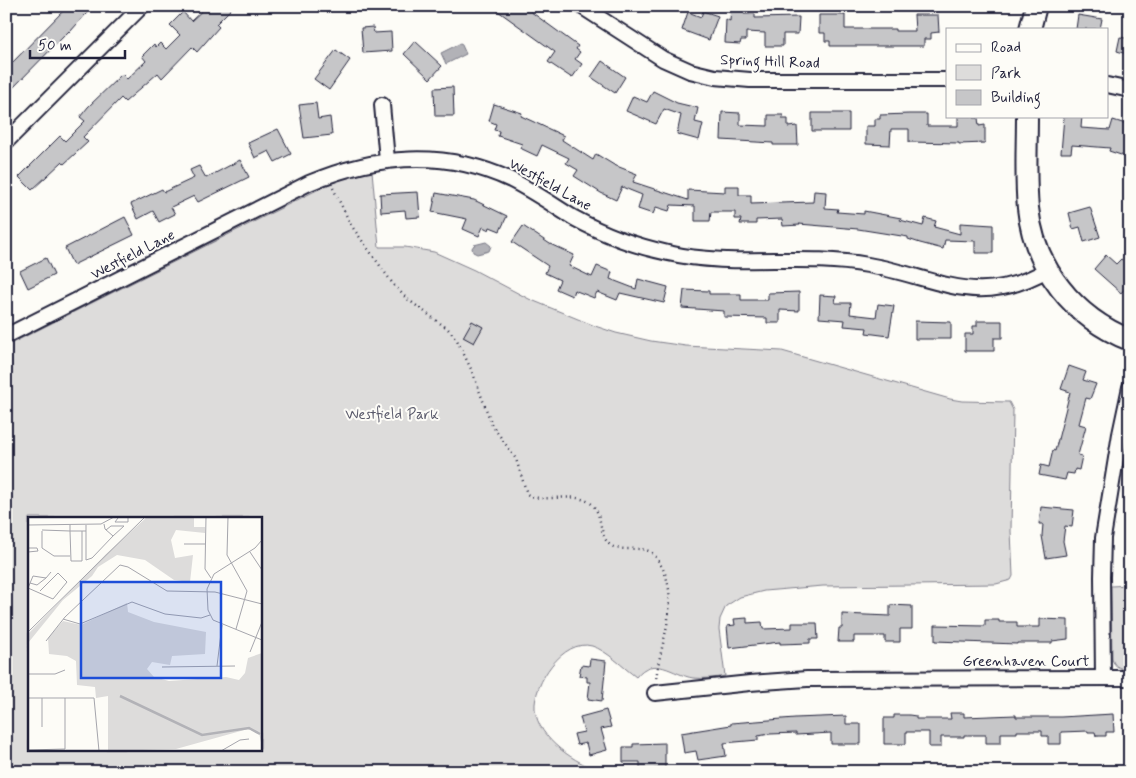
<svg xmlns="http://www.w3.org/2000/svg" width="1136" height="778" font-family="Mynerve,sans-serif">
	<rect width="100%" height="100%" fill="#fdfcf7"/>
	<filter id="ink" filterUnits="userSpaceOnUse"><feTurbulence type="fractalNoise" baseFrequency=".02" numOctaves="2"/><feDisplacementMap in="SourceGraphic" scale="10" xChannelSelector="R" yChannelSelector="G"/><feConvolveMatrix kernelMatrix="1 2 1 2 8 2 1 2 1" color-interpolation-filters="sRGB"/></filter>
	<g filter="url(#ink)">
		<path fill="#dddcdb" stroke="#807f8b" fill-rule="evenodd" d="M372,171L379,247H405L434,252L474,270L529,299L595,326L616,333L651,341L686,346L782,351L950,399L962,401L1009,402L1013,410L1011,531L1013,576L1011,580L996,584L823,586L764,591L740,597L726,606L720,619L719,629L725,676C715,678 704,679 693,678C673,675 654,654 636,677C624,668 606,650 592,646C563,638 533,684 535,709C538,740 576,763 602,772H6V346L327,185L345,178ZM29,518H260V749H29Z
			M1130,585V669C1121,669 1115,668 1112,659L1111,586Z"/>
		<path fill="#b2b2b7" stroke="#787885" d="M461,43L466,54L446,64L441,53Z
			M486,242L491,246L489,251L477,254L473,252L472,248L474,245Z"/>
		<path fill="#c6c6c8" stroke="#22223b" d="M68,6H93L70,32L69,31L6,95V69Z
			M207,6H234L216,24L219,27L197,52L192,47L162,78L158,73L125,102L121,98L83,137L88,142L64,164L62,162L32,190L19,177L60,136L65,141L85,121L80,117L88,107L122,74L127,79L146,61L142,56L154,44L156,47L160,43L166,49L180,35L170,25L183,12L191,21Z
			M491,6H523L578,46L576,49L580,52L575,59L582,64L572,78L548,62L555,52Z
			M731,6H745L744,14H755V18L799,17L798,34H783V46H765V33L746,32V40H741L740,44L725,43L726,19L730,21Z
			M703,11L718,16L709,40L682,30L688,12L701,17Z
			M819,15H845V29H895V31H915L914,15H938L939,32L931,33V39H924V46H830V41H825V33H819Z
			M1078,15L1102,19L1100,29H1076Z
			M373,27L374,33L391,32L392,51L363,53L361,28Z
			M1120,37L1130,39V55L1117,51Z
			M415,41L442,66L430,79L404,54Z
			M336,50L350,60L329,90L314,79Z
			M602,61L625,77L615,93L591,77Z
			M453,87L454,116H435L434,88Z
			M653,91L677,103L698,108L695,122L703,124L699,140L677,134L681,115L664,109L656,124L626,111L633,96L647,102Z
			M316,103L318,119L330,117L332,135L304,138L299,105Z
			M494,104L522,113L521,116L564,136L562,140L593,160L596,154L614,165L637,174L633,182L688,200V190L725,192V186H739V195H751V204L813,202L814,191L826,192L825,208L838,209L837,212L864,214V211L901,218L900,220L923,226L925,218L936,221L934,227L960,234V223L993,225V253H975V241L945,240L943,249L920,243L908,239V237L858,229L799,224L800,225L783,226L782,219L756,220V224H740L741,219H735V212H711L710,221H695V206L671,205L669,211L656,207L653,214L638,209L642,195L622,187L616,200L601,193L574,176L578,170L566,163L569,158L542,145L537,156L520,148L522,144L498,136L499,131L494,130L496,124L489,121Z
			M722,112L740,113V125L768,126V115H783V119H788V127L797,126L798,145H773V143L721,140Z
			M812,113H849V131H812Z
			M909,114H927V126H958V116H974V118H978L979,126L985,125V143L959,144V143L909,142V129H891L890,145L866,144V126H875V119H880V115Z
			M1064,116H1082L1081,128L1110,130L1113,120L1129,125L1127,130H1130V158L1109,151L1110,148L1072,145L1071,153H1061Z
			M278,129L291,154L275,162L269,151L255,158L248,143Z
			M240,160L249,177L198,202L194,196L171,207L175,214L159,222L153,211L138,219L131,204L162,189L164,192L194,178L190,170L199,166L206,178Z
			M418,192L420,217L406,218L405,210L381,212L380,194Z
			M436,193L474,200L507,216L500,231L490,227L489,230L483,227L479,236L463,229L467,219L432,212Z
			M1090,207L1100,237L1084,242L1080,227L1073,229L1069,213Z
			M125,217L134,235L73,265L65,248Z
			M523,226L550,244L574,255L569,266L592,277L597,266L612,272L610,279L636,289L638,279L668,287L664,303L620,293L617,300L597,292L594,298L574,290L572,296L556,289L560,280L545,273L548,266L512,242Z
			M1106,255L1116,264L1121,259L1130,264V268L1126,273L1130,276V283L1121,293L1094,269Z
			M46,258L54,275L28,288L20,271Z
			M684,290L709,291V294H741V300H768V293L799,292V311L780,310V323H767V318L724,317V311L682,308Z
			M820,295L836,296L835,303H851L850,314L876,317L878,304L894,306L889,336L866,333L867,328L844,326L845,320L819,318Z
			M472,321L483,327L474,343L463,337Z
			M915,321L951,322V339H915Z
			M977,321H1002V338H994V351H965V334H973V326H977Z
			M1069,366L1086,372L1083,380L1096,384L1090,399L1086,398L1079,424L1086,426L1078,455L1082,456L1079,470L1075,469L1074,474L1067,473L1065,480L1039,475L1041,465L1049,467L1053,450L1055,451L1070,392L1061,389Z
			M1041,507L1074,510L1072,527L1065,526L1063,541L1066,555L1046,558L1042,536L1043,524H1039Z
			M890,605L912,606V629H900V642H885V636H854V642H838L839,628H842V614L890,616Z
			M747,618V623L762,622L763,629L792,628V623H817L818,639H810V643L780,644V642L729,648L727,626L735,625L734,619Z
			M1040,619L1068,620V639L1052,641V643H1017V644L935,641V625L985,626V620H999V622H1017V627H1040Z
			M590,659L606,661L602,701L588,699L590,682H587V677L579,676L581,665L589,666Z
			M606,710L611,727L601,729L607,750L589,755L586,743L577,745L574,734L584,732L580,717Z
			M950,713H964V717L1016,715V717H1061L1113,714L1114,732H1106V736H1096L1095,732H1088V731L1061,732V744H1048V736H1042V731H1017V733H1001V743H986V735H964V737H941V747H929V732H906V744H884V718H894V715H909L916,716V719H951Z
			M846,716V724H861V744H831V733L796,735V733L770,734L758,736V740L724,743L726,756L698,760L696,751L684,753L681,733L731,725V723L795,718Z
			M665,743V769H654V772H640V762H623V747H633V744Z"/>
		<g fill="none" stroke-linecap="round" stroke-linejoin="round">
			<defs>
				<path id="street" d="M581,6L663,59L690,71L715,77L750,80H947
					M1107,85L1130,90
					M382,105L387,160
					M6,142L142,6
					M6,336L309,183C375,155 445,149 511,180C533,191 553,205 574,218C603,234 635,246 668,253C734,268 802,253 868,265C938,277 976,310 1047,270
					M1103,678L1102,577L1103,538L1120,434L1130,387
					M655,693L750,683L807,679L1130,678"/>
				<path id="secondary" d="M1030,29L1036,6
					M1027,116C1027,146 1025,178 1028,208C1034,268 1074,318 1130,340"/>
			</defs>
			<use href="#street" stroke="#22223b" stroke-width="18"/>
			<use href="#secondary" stroke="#22223b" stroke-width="24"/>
			<path stroke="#22223b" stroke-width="2.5" stroke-dasharray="1 4" stroke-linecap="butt" d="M333,188L351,225L393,284L406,298L448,329L456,338L472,371L492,425L516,459L527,494C542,504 569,492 587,501C604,509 597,532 609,544C620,554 640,544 652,553C657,557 660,564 663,569C680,605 659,645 656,681"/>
			<use href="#street" stroke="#fdfcf7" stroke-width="14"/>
			<use href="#secondary" stroke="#fdfcf7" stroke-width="20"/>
		</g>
	</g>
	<g text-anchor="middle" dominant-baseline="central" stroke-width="4" stroke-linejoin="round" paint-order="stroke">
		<g font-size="15" fill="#22223b" stroke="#fdfcf7">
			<text transform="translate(770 62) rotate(2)">Spring Hill Road</text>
			<text transform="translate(550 185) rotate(29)">Westfield Lane</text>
			<text transform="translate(133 255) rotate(-27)">Westfield Lane</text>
			<text x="1026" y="662">Greenhaven Court</text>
		</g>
		<g font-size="15" fill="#5a5a6b" stroke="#fdfcf7">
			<text x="392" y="415">Westfield Park</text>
		</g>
	</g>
	<g transform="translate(28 517)">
		<rect width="234" height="234" fill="#fdfcf7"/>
		<path d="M119,0H166V10H177V16L148,13L143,23L147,41L165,38L162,65L146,63L117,43L89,38L70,50L64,59L35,83L0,126V117L78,37ZM99,86L100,95L126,105L178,115L177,137L144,139L142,148L124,145L119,152L126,160L141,164L198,160L211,163L217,156L220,141L234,136V230L231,216L220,212L148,232L80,234V179L68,181L67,170L49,168L48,144L39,139L21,137L20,121L35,104L53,108Z" fill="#dddcdb"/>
		<path fill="none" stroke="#b2b2b7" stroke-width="2.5" d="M92,179L174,218L221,211L232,217"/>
		<path fill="none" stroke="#a5a5ac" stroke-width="1" d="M178,0L177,52L183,61M200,0L199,38L219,74L208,112M90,1L87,5H100V0M76,7L77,12L85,19L96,9H83L78,13M0,8L73,7L86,0M14,13L42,14V8M14,14V31L26,39H42M54,14H42L43,44H54V14H58V8M58,14V43L64,41L85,19M234,23L227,31L186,57L179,72L180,93L185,103L234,123M156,27H177M0,31H9L10,34L0,35M222,35L234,53M2,66L9,68L18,61M0,71L25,82L39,65L30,56L12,74M0,71L5,59L18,61L23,55M35,102L52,107L104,85L137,97L173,101L182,98M0,115L117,0M18,124L37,100L92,48L100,50L139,74L187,75L234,87M222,135L234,105M189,149L194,108M134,150L207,149M0,157H27L37,153M0,181H66L71,234M14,181V210M0,233L37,232V181M193,234L212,223L221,222"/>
		<path fill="#1d4ed8" fill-opacity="0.15" stroke="#1d4ed8" stroke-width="2.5" d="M53,65H193V161H53Z"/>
		<rect width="234" height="234" fill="none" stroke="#22223b" stroke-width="2.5"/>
	</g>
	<rect width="1136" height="778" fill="none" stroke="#fdfcf7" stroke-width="25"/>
	<rect x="12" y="12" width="1111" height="753" fill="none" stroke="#22223b" stroke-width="2" filter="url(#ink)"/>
	<rect x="946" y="28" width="162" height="90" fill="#fdfcf7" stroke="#a5a5ac"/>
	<rect x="956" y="44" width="25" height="8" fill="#fdfcf7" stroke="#a5a5ac"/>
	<text x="991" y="52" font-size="15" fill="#22223b">Road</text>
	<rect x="956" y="65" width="25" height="15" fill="#dddcdb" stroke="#a5a5ac"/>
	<text x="991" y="78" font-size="15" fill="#22223b">Park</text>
	<rect x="956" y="90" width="25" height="15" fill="#c6c6c8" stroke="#a5a5ac"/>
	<text x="991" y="102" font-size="15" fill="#22223b">Building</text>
	<path d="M30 50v8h95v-8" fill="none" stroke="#22223b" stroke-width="2.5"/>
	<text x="38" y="50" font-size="15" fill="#22223b" stroke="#fdfcf7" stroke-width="4" paint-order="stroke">50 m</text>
</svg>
